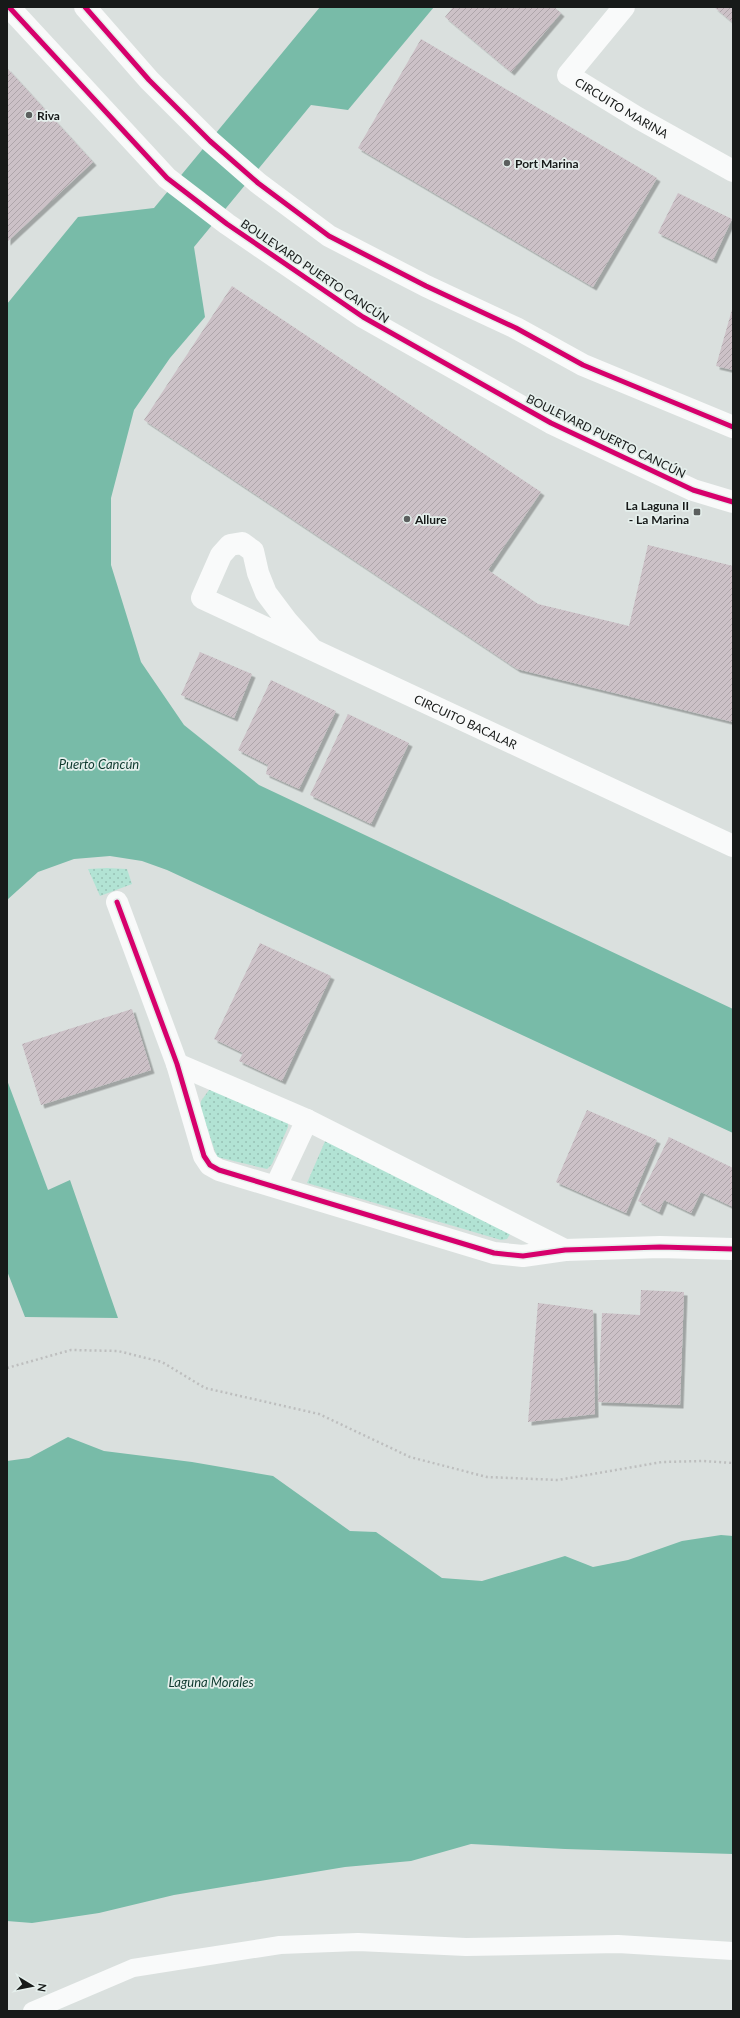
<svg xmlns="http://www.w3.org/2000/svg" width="740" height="2018" font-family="Lato,sans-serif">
	<defs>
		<pattern id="park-dots" width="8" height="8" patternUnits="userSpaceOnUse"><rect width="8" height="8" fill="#b2e3d4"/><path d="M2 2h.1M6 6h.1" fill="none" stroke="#98c2b5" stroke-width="1.8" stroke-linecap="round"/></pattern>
		<pattern id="building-hatch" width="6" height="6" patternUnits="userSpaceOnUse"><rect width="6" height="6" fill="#ccc1c7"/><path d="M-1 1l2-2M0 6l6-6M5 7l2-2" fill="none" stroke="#aea5aa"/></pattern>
		<filter id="shadow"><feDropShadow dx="3.5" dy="3.5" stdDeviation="0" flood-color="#0004"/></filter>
	</defs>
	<rect width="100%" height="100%" fill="#dae0de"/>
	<path fill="url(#park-dots)" d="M107,868L127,869L132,884L100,896L88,869Z
		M215,1089L288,1121V1127L272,1164L267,1169L217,1157L200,1107L201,1101L209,1090Z
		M326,1139L510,1234L507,1239L501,1240L307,1183Z"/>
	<path fill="#78bba8" d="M320,7H434L348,110L311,105L194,247L205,317L170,358L134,410L111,498V565L141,662L184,725L259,785L733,1009V1133L167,870L142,861L110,856L74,859L38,872L7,900V304L78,217L154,208Z
		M7,1080L48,1190L70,1180L118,1318L25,1317L7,1271Z
		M68,1437L104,1451L192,1462L273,1476L350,1531L376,1532L442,1578L482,1581L565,1556L593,1567L628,1560L682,1541L721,1535L733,1536V1854L565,1849L471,1844L411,1861L345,1867L174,1895L99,1913L32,1923L7,1921V1461L29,1458Z"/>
	<path fill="url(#building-hatch)" filter="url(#shadow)" d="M453,7H554L561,13L511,72L445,17Z
		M714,7H733V23Z
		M421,39L657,178L593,287L358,148Z
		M7,68L93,162L7,242Z
		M678,193L732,219L713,260L658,233Z
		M232,286L541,492L488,570L538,604L629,626L648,545L733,566V722L517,669L144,420Z
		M733,306V370L716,366Z
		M200,652L252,674L234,718L181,695Z
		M271,680L336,711L299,789L266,774L268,765L238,750Z
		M348,714L409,743L371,824L310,795Z
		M260,943L331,976L282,1081L239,1061L243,1053L214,1039Z
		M132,1009L151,1070L41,1105L22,1044Z
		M587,1110L657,1140L626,1213L556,1182Z
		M669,1137L733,1168V1207L701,1192L691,1213L664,1200L659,1212L638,1201Z
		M641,1290L684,1292L680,1405L598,1402L602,1313L640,1315Z
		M538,1303L593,1310L595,1414L528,1422Z"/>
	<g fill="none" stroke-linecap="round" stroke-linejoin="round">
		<path stroke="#bdbebe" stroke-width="2.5" stroke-dasharray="2 3" stroke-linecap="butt" d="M7,1368L71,1350L118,1351L162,1362L205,1388L319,1414L410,1457L487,1477L558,1480L662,1462L703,1461L733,1463"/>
		<path stroke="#f9fafa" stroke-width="18" d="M32,2011L133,1968L280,1945L358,1942L466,1947L618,1944L733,1951"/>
		<g stroke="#f9fafa" stroke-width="22">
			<path id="s1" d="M624,7L568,75L638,118L733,171"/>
			<path id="s2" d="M312,649L287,621L266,593L258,573L253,551L242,543L230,545L221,555L202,598L733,846"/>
			<path d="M117,902L177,1064L204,1156L210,1165L219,1170L494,1253L523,1256L565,1250L660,1247L733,1249"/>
			<path d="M177,1064L307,1120L565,1250"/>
			<path d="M276,1186L307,1120"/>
		</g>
		<path stroke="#f9fafa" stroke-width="22" d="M9,7L167,178L227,224L363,317L551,423L693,490L733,502
			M85,7L149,80L210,141L258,183L329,236L426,286L516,328L583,365L733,427"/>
		<defs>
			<path id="cycleway" d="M9,7L167,178L227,224L363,317L551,423L693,490L733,502
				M85,7L149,80L210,141L258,183L329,236L426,286L516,328L583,365L733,427
				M117,902L177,1064L204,1156L210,1165L219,1170L494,1253L523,1256L565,1250L660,1247L733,1249"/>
		</defs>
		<use href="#cycleway" stroke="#e5efec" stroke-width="8"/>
		<use href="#cycleway" stroke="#d6006c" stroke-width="5"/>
	</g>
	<g fill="#5b5f5e" stroke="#e5efec" stroke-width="1.5">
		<circle cx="29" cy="115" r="4"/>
		<circle cx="507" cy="163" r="4"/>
		<rect x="693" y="508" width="8" height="8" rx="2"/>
		<circle cx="407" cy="519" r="4"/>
	</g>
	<g text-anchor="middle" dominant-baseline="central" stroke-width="3.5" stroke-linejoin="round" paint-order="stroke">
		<g font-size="12" fill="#171a19" stroke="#e5efec">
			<text stroke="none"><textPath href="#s1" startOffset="151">CIRCUITO MARINA</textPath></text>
			<text transform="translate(315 271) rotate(34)">BOULEVARD PUERTO CANCÚN</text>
			<text transform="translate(606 436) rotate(26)">BOULEVARD PUERTO CANCÚN</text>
			<text stroke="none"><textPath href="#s2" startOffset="494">CIRCUITO BACALAR</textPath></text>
		</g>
		<g font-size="12" font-weight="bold" fill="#171a19" stroke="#e5efec" text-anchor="start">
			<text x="37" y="115">Riva</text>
			<text x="515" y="163">Port Marina</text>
			<text x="689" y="505" text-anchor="end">La Laguna II<tspan x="689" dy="14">- La Marina</tspan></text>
			<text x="415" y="519">Allure</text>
		</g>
		<g font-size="13" font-style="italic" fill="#0f3a2f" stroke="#e5efec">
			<text x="99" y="764">Puerto Cancún</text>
			<text x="211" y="1682">Laguna Morales</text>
		</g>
	</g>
	<rect width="740" height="2018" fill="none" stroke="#171a19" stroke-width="16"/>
	<g transform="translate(32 1986) rotate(100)" stroke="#e5efec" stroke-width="3" paint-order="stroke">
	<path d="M0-3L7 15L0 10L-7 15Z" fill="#171a19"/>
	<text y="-6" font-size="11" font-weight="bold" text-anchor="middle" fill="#171a19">N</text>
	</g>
</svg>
